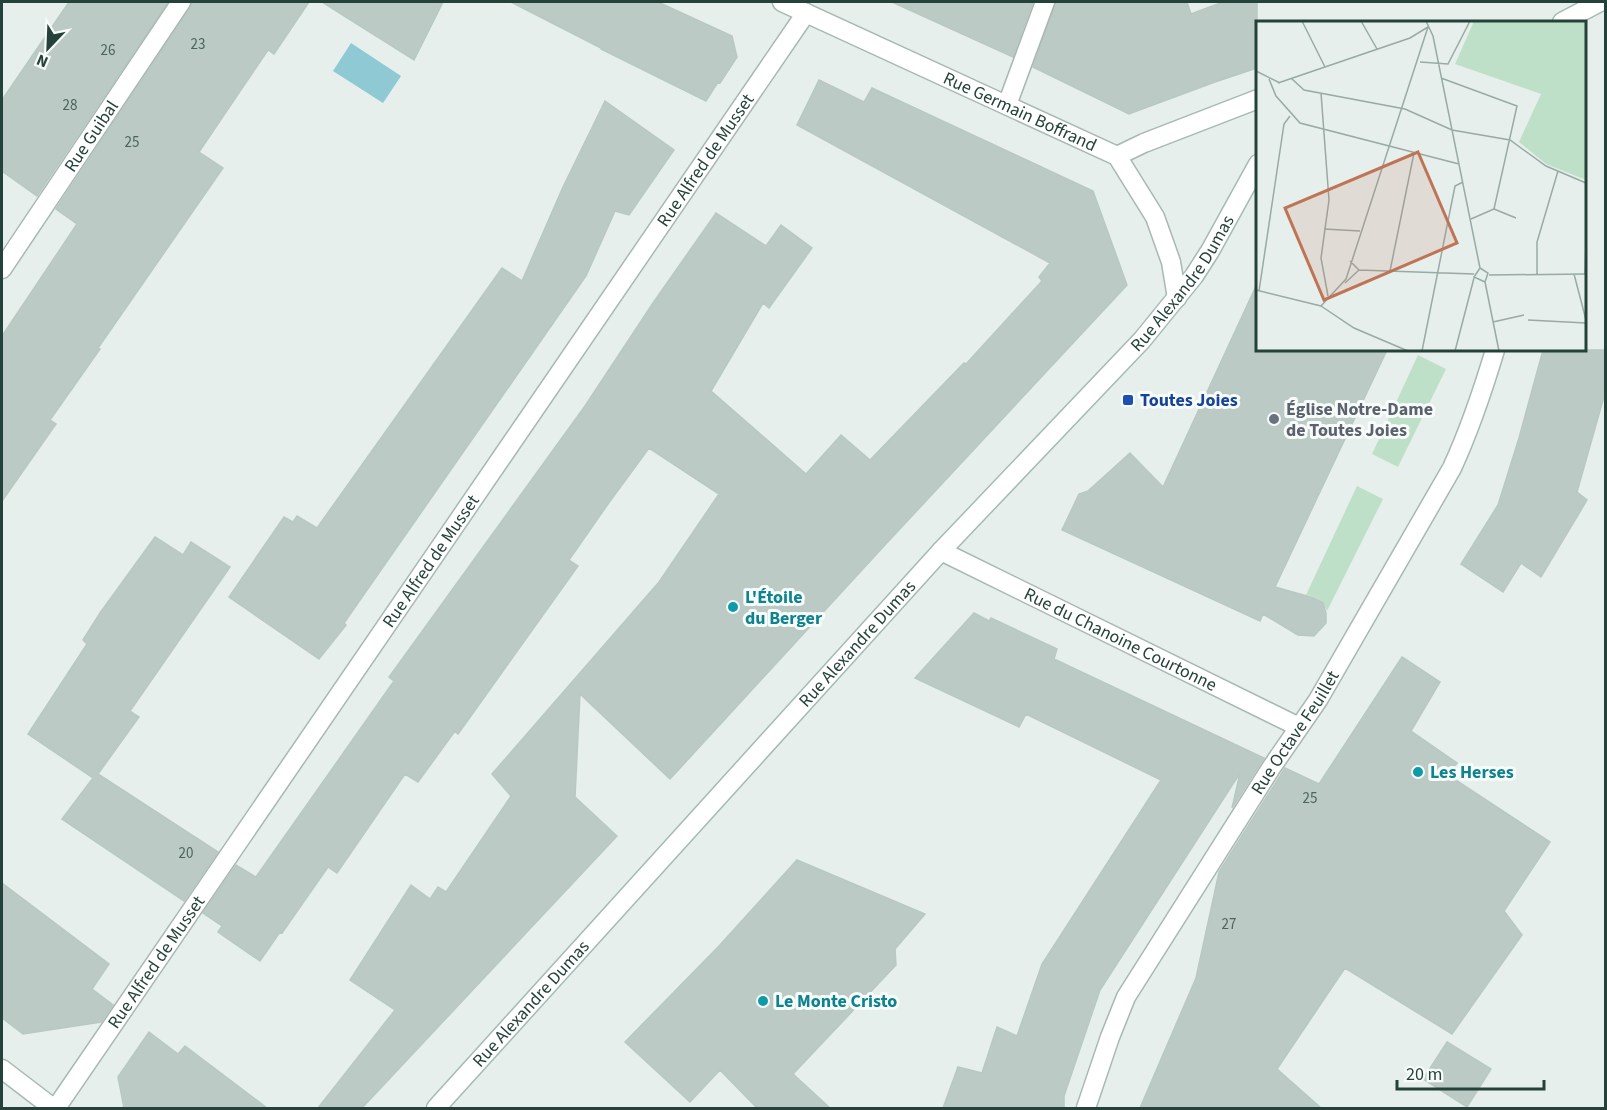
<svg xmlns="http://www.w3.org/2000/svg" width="1607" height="1110" font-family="'Source Sans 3',sans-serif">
	<rect width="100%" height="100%" fill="#e6efeb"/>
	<path fill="#bfe0c8" d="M1418,355L1446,369L1398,467L1372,454Z
		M1357,486L1383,499L1327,611C1323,601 1316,596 1306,595Z"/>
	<path fill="#8ec9d4" d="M351,43L401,76L383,103L333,71Z"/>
	<path fill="#bbcac4" stroke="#b8c9c2" stroke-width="1.5" d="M69,2H168L37,196L2,171V100Z
		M192,2H309L274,54L268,50L199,152L223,168L98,348L100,349L50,420L56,424L2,501V336L77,224L56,209L190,8Z
		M322,2H443L414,60Z
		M511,2H658L732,36L737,57L720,83L718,82L706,101L601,49V48Z
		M892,2H1033L1013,57Z
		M1056,2H1187L1191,14L1223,2H1257V68L1215,82L1129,114L1033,67Z
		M819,80L864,102L872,88L1093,191L1127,285L884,546L670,779L580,694L575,797L617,836L362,1108H318L395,1010L350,980L411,885L430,899L438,887L446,892L511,796L492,774L659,582L719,494L649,448L608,504L569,560L578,566L458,734L455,731L418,782L405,774L337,873L328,867L282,933L280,932L260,961L218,932L222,926L203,913L236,865L256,877L394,681L389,677L585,406L653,303L716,213L766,246L781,225L812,248L769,308L763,303L711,391L806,474L841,435L870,460L964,363L966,364L1042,281L1039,277L1050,263L797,125Z
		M605,101L674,150L629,215L615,211L586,276L344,623L346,625L319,659L229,597L284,517L293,522L297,516L317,528L502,268L522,281L563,187Z
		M1257,284V350H1387L1275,587L1314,598L1323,603L1326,613V623L1314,636L1298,635L1263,614L1260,621L1062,530L1079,494L1088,491L1130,453L1163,487Z
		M1543,350H1605V393L1577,492L1587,500L1541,577L1521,563L1503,592L1461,564L1498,505L1519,438Z
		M155,537L183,555L191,542L230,567L130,711L139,717L98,774L218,852L184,901L62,819L93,778L28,734L87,644L83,640L100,613Z
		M974,613L989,621L991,618L1057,649L1054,659L1264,758L1232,808L1240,773L1100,990L1064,1096V1108H943L958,1067L982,1073L997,1027L1017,1036L1042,964L1161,780L1026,714L1019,727L915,678Z
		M1402,657L1440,682L1411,731L1457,763L1448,775L1550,842L1504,911L1522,935L1452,1034L1345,968L1277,1069L1321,1108H1140L1196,978L1219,872L1285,768L1319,784Z
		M797,860L925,914L895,949L896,965L793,1074L830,1108H757L720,1070L690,1102L625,1042L719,946Z
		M2,883L109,964L92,989L113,1005L101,1022L23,1034L2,1018Z
		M149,1032L178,1054L185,1046L267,1108H124L118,1077Z
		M1447,1042L1491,1069L1467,1107L1423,1079Z"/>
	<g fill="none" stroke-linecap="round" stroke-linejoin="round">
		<defs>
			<path id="service" d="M1007,105L1045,2"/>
			<g id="minor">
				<path id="s1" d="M2,269L181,2"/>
				<path id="s2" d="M941,551L1299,727"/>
				<path d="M2,1069L53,1108"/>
				<path id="s3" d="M56,1108L806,13"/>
				<path id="s4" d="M1086,1108L1110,1037L1126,997L1271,768L1318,700L1452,468C1470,429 1483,390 1495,350"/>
			</g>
			<g id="tertiary">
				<path id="s5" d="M782,2L1117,156L1155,217L1171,262L1177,298"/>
				<path d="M1117,156L1144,143L1258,99"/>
			</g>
			<g id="secondary">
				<path d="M1562,22L1600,2"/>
				<path id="s6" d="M436,1108L941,551L1142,340L1194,276L1210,251L1258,164"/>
			</g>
		</defs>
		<use href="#service" stroke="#a8b8b2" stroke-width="21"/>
		<use href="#minor" stroke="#a8b8b2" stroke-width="21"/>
		<use href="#tertiary" stroke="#a8b8b2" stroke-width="21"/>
		<use href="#secondary" stroke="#a4bbb3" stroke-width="21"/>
		<use href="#service" stroke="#fff" stroke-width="18"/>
		<use href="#minor" stroke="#fff" stroke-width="18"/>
		<use href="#tertiary" stroke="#fff" stroke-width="18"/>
		<use href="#secondary" stroke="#fff" stroke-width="18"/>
	</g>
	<rect fill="#1a4fb4" stroke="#f7fbf9" stroke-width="2" x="1122" y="394" width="12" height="12" rx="3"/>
	<circle fill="#6b7280" stroke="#f7fbf9" stroke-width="2" cx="1274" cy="419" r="6"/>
	<g fill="#0f9aa8" stroke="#f7fbf9" stroke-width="2">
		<circle cx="733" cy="607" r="6"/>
		<circle cx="1418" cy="772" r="6"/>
		<circle cx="763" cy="1001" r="6"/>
	</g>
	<g text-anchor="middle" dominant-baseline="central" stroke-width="6" stroke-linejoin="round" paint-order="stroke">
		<g font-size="15" fill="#4a645c">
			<text x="198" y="44">23</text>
			<text x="108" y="50">26</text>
			<text x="70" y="105">28</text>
			<text x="132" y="142">25</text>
			<text x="1310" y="798">25</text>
			<text x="186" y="853">20</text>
			<text x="1229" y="924">27</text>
		</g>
		<g font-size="18" fill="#24423a" stroke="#f7fbf9">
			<text stroke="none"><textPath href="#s5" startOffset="262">Rue Germain Boffrand</textPath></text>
			<text stroke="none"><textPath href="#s1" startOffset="160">Rue Guibal</textPath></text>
			<text stroke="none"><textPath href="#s3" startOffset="1149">Rue Alfred de Musset</textPath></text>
			<text stroke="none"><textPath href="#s6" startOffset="1113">Rue Alexandre Dumas</textPath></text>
			<text stroke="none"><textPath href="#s3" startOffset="663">Rue Alfred de Musset</textPath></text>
			<text stroke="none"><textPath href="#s2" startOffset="200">Rue du Chanoine Courtonne</textPath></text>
			<text stroke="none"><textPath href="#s6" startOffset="627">Rue Alexandre Dumas</textPath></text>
			<text stroke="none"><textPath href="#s4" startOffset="432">Rue Octave Feuillet</textPath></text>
			<text stroke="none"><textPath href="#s3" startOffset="177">Rue Alfred de Musset</textPath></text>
			<text stroke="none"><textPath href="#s6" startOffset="141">Rue Alexandre Dumas</textPath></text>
		</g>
		<g font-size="18" font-weight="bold" fill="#164399" stroke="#f7fbf9" text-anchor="start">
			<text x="1140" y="400">Toutes Joies</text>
		</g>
		<g font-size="18" font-weight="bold" fill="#5b616d" stroke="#f7fbf9" text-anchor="start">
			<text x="1286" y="409">Église Notre-Dame<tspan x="1286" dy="21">de Toutes Joies</tspan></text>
		</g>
		<g font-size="18" font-weight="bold" fill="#0d838f" stroke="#f7fbf9" text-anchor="start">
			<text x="745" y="597">L'Étoile<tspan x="745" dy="21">du Berger</tspan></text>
			<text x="1430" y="772">Les Herses</text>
			<text x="775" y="1001">Le Monte Cristo</text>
		</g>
	</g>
	<g transform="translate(1256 21)">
		<rect width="330" height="330" fill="#e6efeb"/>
		<path d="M218,0H330V159L290,143L263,121L285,73L199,43Z" fill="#bfe0c8"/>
		<path fill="none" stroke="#98aaa4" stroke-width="1.5" d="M46,0L69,46M105,0L121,28M170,0L177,15L224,247M164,41L192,43L214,0M0,50L24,62M35,57L48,69L149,88L196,109L254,119L290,145L330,162M185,57L261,85L238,188L215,198M13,58L20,75L44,102L203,143M22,62L154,17L172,6M65,72L73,179L65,237L72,275M238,188L260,197M68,208L104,210M94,240L103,249L218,253M224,247L218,256L229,261M224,247L232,252L229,261M134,250L158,132M318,253L330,299M329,253L330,221M233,254L330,253M281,254V221L302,150M229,261L243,330M89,262L103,249M0,269L65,285M3,270L28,103L34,95M65,285L90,258L172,6M65,285L98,307L152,330M272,299L330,302M237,301L268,294M166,330L199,165L207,161M199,330L218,257"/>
		<path fill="#c07456" fill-opacity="0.15" stroke="#c07456" stroke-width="3" d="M162,131L201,222L68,279L29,187Z"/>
		<rect width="330" height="330" fill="none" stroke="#24423a" stroke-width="3"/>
	</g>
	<rect width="1607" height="1110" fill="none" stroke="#24423a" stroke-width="6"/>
	<g transform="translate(48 48) rotate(203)" stroke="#f7fbf9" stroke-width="4.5" paint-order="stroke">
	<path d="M0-4.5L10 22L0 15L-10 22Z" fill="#24423a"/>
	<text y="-9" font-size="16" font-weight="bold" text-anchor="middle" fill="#24423a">N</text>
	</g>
	<path d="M1397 1080v9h147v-9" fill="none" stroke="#24423a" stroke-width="3"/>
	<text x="1406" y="1080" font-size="18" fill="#24423a" stroke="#f7fbf9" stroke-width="4.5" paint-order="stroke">20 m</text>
</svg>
